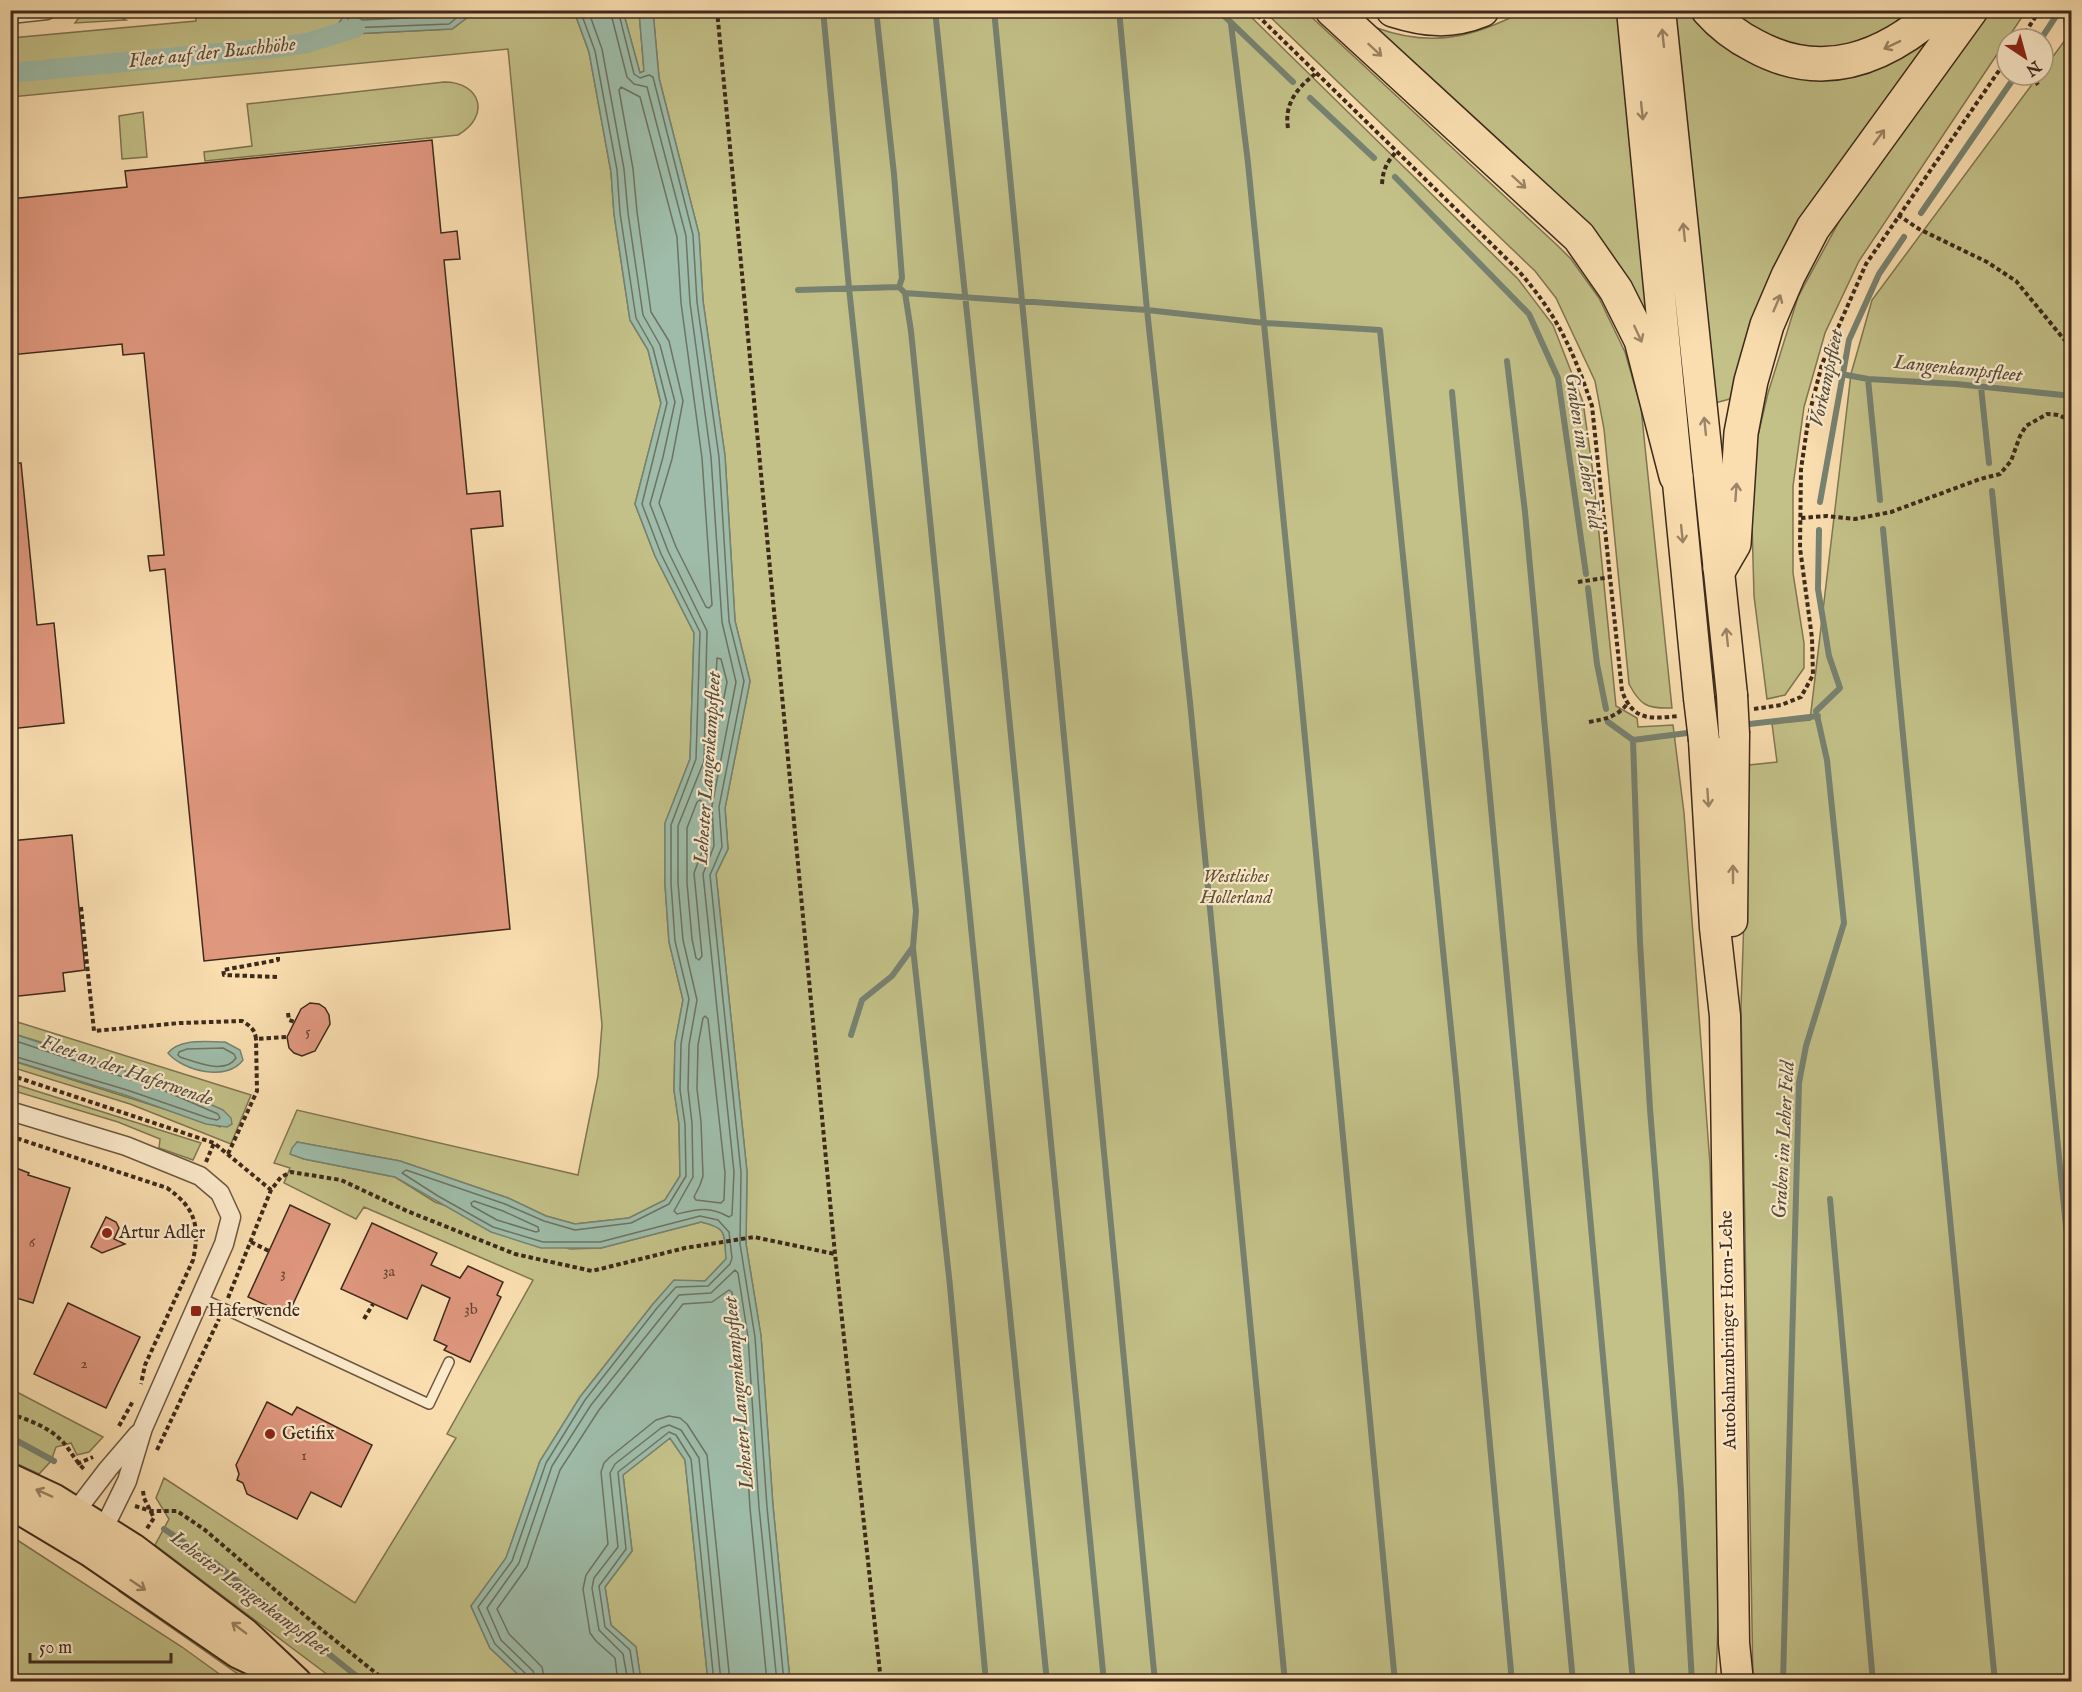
<svg xmlns="http://www.w3.org/2000/svg" width="2082" height="1692" font-family="'IM FELL English',serif">
	<rect width="100%" height="100%" fill="#fadeb0"/>
	<filter id="stains"><feTurbulence type="fractalNoise" baseFrequency=".00333" numOctaves="4"/><feColorMatrix values="0 0 0 0 .2 0 0 0 0 .09 0 0 0 0 .02 0 0 0 .5 -.17"/></filter>
	<radialGradient id="worn" r=".72"><stop offset=".6" stop-color="#630" stop-opacity="0"/><stop offset="1" stop-color="#630" stop-opacity=".3"/></radialGradient>
	<path fill="#c3c088" stroke="#807552" stroke-width="1.5" d="M195,11H347L332,35L452,29L476,11H574L589,52L611,172L614,214L630,320L648,350L661,404L635,504L655,556L694,633L690,759L665,824V884L669,942L683,1000L675,1043L674,1090L679,1124L680,1176L665,1200L629,1218L575,1224L546,1216L508,1198L400,1161L297,1142L291,1154L304,1159L395,1177L435,1202L570,1249L601,1248L701,1222C729,1228 724,1234 726,1259L705,1281H674L653,1304L580,1397L540,1461L506,1558L471,1606L490,1648L525,1681H336L155,1545L169,1519L156,1498L164,1478L355,1603L456,1438L447,1434L533,1280L364,1207L356,1219L284,1183L290,1168L274,1163L297,1110L578,1175L598,1076L602,1025L508,49L11,97V38L196,21Z
		M623,11H639L644,71L640,73Z
		M653,11H1245L1518,279L1553,325L1583,402L1593,473L1616,706L1637,718L1638,727L1673,725L1684,813L1710,1164L1721,1537L1716,1681H790L773,1506L761,1336L746,1244L747,1172L716,874L728,849L725,808L750,681L735,621L725,456L703,301L699,234L659,78Z
		M1264,11H1305L1558,246L1571,259L1599,298L1625,352L1641,408L1672,708C1647,709 1640,705 1629,684L1604,429L1595,381L1556,298L1535,271Z
		M1524,11H1621L1657,358L1632,304L1378,39L1377,28C1432,48 1474,37 1524,11Z
		M1674,11H1697L1812,74L1952,11L1876,121L1737,397L1715,403Z
		M1730,11H1909L1883,32L1832,49L1785,43L1740,24Z
		M1990,11H2026L1859,261L1825,333L1804,407L1793,486V573L1804,643V668L1785,695L1767,699L1754,596L1751,486L1755,448L1768,393L1798,297L1841,218L1897,135Z
		M111,12L126,20L75,23L81,15Z
		M2071,32V1681H1753L1741,1008L1749,765L1777,762L1772,724L1810,720L1851,374L1872,300L2039,75H2043V70Z
		M444,82C481,82 491,116 458,135L205,161L204,152L252,146L247,104Z
		M143,112L147,157L122,159L119,116Z
		M11,1020L251,1095L231,1144L130,1104L11,1067L10,1060L221,1127L60,1048L11,1033Z
		M11,1083L201,1143L193,1160L159,1148L160,1139L118,1122L11,1090Z
		M11,1389L103,1437L89,1452L77,1455L71,1443L56,1447L51,1461L39,1474L11,1461Z
		M670,1438L685,1460L708,1681H641L636,1647L611,1625L605,1587L632,1551L623,1475Z
		M11,1536L182,1647L229,1681H11Z
		M123,1586L262,1681H248L119,1591Z"/>
	<path fill="#9ebca9" stroke="#778271" stroke-width="1.5" d="M347,11V10L476,11L452,29L331,35Z
		M574,11H623L640,73L644,71L639,11H653L659,78L699,234L703,301L725,456L735,621L750,681L725,808L728,849L716,874L747,1172L746,1244L761,1336L773,1506L790,1681H708L685,1460L670,1438L623,1475L632,1551L605,1587L611,1625L636,1647L641,1681H525L490,1648L471,1606L506,1558L540,1461L580,1397L653,1304L674,1280L705,1281L726,1259C724,1234 728,1228 701,1222L601,1248H541L491,1232L395,1177L304,1159L290,1154L292,1148L297,1142L400,1161L508,1198L546,1216L575,1224L629,1218L665,1200L680,1176L679,1124L674,1090L675,1043L683,1000L669,942L665,884V823L690,759L694,633L655,556L635,504L661,403L648,350L630,320L614,214L611,172L589,52Z
		M11,1033L167,1085L223,1110L231,1118L232,1124L227,1127L206,1124L125,1095L11,1060Z
		M225,1042L240,1050L243,1060C227,1082 183,1071 168,1053C180,1038 207,1042 225,1042Z"/>
	<g fill="none" stroke-linecap="round" stroke-linejoin="round">
		<path stroke="#6e7362" stroke-width="1.5" d="M352,10L346,25L348,28L449,24L466,10
			M360,10L359,18L362,20L446,16L454,10
			M588,10L602,49L624,169L628,213L643,315L660,345L675,402L663,457L650,504L668,551L707,631L704,761L678,826V883L683,940L697,1000L689,1045L688,1089L692,1123L693,1177L674,1211L677,1214C698,1209 710,1206 729,1217L732,1215L734,1172L703,874L714,846L712,806L736,682L722,622L711,457L690,303L686,236L647,87L634,84L627,77L610,10
			M618,10L634,74L640,78L649,75L653,77L693,235L697,302L719,457L729,621L744,681L719,807L722,847L710,875L741,1172L740,1244L755,1337L767,1507L784,1682
			M621,87L640,97L677,237L681,303L702,458L712,605L709,608L706,607L676,547L659,503L672,459L683,401L669,341L651,312L637,212L633,169L619,90Z
			M717,658L721,659L727,682L720,718L717,720L714,717Z
			M700,800L703,803L705,844L694,873L702,956L699,960L696,958L692,939L687,883V828L697,802Z
			M705,1016L708,1019L725,1173L724,1200L721,1203L696,1200L694,1197L700,1185L703,1176L701,1122L697,1089L698,1045L703,1018Z
			M10,1039L165,1091L218,1114L220,1118L217,1120L208,1118L127,1090L10,1055
			M223,1048L234,1054L236,1058C225,1075 196,1062 180,1057L178,1055L179,1052L187,1049Z
			M474,1201L503,1211L538,1227L539,1231L536,1232L497,1220L472,1206L471,1203Z
			M529,1682L527,1675L495,1644L478,1607L512,1561L546,1463L585,1400L657,1308L676,1287L708,1286L730,1264L732,1258L729,1232L718,1220L700,1216L600,1242H543L493,1227L438,1196L402,1173L406,1170L505,1204L544,1221L575,1230L631,1223L669,1204L686,1176L685,1124L680,1090L681,1044L689,999L675,941L671,883V825L696,759L700,632L661,554L642,504L667,403L653,348L636,318L620,213L617,170L595,51L580,10
			M536,1682L533,1671L501,1640L487,1608L519,1563L552,1466L591,1405L679,1295L711,1293L735,1270L738,1273L748,1337L759,1507L777,1682
			M545,1682L542,1667L509,1634L497,1609L527,1567L560,1470L599,1410L683,1304L712,1302L729,1290L732,1292L739,1338L750,1508L767,1682
			M618,1682L615,1658L596,1641L590,1633L583,1589L586,1575L608,1544L601,1472L604,1463L610,1457L656,1420L669,1416L680,1418L687,1424L707,1455L730,1682
			M628,1682L623,1654L599,1630L592,1588L594,1578L618,1547L610,1473L615,1464L661,1428L669,1425L681,1430L699,1458L721,1682
			M635,1682L630,1650L605,1627L599,1586L626,1549L618,1472L669,1432L676,1435L691,1459L714,1682"/>
		<path stroke="#778271" stroke-width="6" d="M823,10L849,288L916,911L913,947L892,976L862,1000L851,1035
			M876,10L894,174L902,278L899,287
			M935,10C995,567 1052,1124 1104,1682
			M994,10L1155,1682
			M1119,10L1147,310L1190,702L1285,1682
			M1218,10L1293,82
			M2065,10L2072,74
			M1231,24L1248,163L1300,686L1395,1682
			M2041,39L2060,10
			M1310,98L1374,158
			M1395,177L1529,314L1558,378L1586,574
			M1921,213L2016,75
			M798,290L899,287L905,293L1147,310L1264,323L1380,330L1456,1078L1512,1682
			M905,293L911,331L1047,1682
			M1507,361L1525,512L1633,1682
			M1841,374L1868,379L1956,384L2072,396
			M1868,379L1880,500
			M1981,387L1989,463
			M1452,392L1573,1682
			M1992,491L2072,1286
			M1820,502L1849,340L1879,274L1904,237
			M1883,529L1995,1682
			M1588,588L1597,664L1606,709
			M1608,722L1633,740L1695,732
			M1741,725L1818,716
			M1633,740L1640,942L1650,1109L1681,1491L1692,1682
			M913,948L950,1286L986,1682
			M1830,1199L1873,1682
			M10,1437L54,1461
			M164,1529L215,1563L364,1682
			M1783,1682L1799,1083L1806,1046L1844,923L1827,760L1816,711L1840,688L1829,656L1818,589L1819,530"/>
		<path stroke="#9ebca9" stroke-width="20" d="M10,73L272,48L307,43L355,28"/>
	</g>
	<path fill="#df977e" stroke="#3d2a1c" stroke-width="1.5" d="M432,140L441,233L457,231L460,259L444,260L467,494L500,491L503,526L471,529L510,929L204,961L165,569L150,571L148,556L164,555L144,353L123,355L122,344L10,355V199L127,187L125,171Z
		M10,463H21L37,625L54,623L64,723L10,729Z
		M72,835L85,970L63,973L65,991L10,997V841Z
		M310,1003L319,1004L325,1008L329,1015L330,1024L315,1051L302,1056L294,1053L289,1048L287,1037L301,1009Z
		M16,1168L29,1173L28,1175L70,1188L33,1303L10,1296V1170L14,1171Z
		M290,1205L330,1224L288,1315L248,1297Z
		M106,1217L116,1222L119,1228L114,1239L125,1244L102,1253L91,1247Z
		M372,1223L437,1253L431,1265L460,1278L468,1266L503,1282L497,1295L501,1297L470,1362L444,1350L447,1346L434,1340L450,1298L422,1285L407,1319L341,1289Z
		M68,1303L140,1337L106,1408L34,1374Z
		M267,1402L292,1415L297,1407L372,1445L341,1507L311,1492L297,1519L247,1494L243,1483L237,1480L239,1474L236,1465Z"/>
	<g fill="none" stroke-linecap="round" stroke-linejoin="round">
		<defs>
			<path id="service" d="M201,1298L429,1404L449,1362"/>
			<path id="minor" d="M10,14L47,10
				M10,1111L126,1146L200,1176L220,1193L231,1217L224,1244L143,1428L127,1481L99,1538
				M69,1520L108,1469L138,1434"/>
			<path id="primary" d="M10,1478L55,1499L133,1548L245,1633L297,1682
				M10,1504L90,1552L237,1653L275,1671"/>
			<path id="trunk" d="M1632,10L1699,698
				M1660,10L1732,695
				M1704,740L1715,928L1725,1016L1734,1643L1738,1682
				M1732,921L1734,734"/>
			<path id="motorway" d="M1332,10L1579,237L1616,290L1641,340L1676,476
				M1393,10C1425,20 1450,23 1482,10
				M1708,10C1722,26 1737,37 1755,46C1823,83 1885,58 1939,10
				M1720,568L1734,544L1741,433L1751,381L1767,325L1788,276L1813,228L1971,10"/>
		</defs>
		<use href="#service" stroke="#6c5741" stroke-width="12"/>
		<use href="#minor" stroke="#6c5741" stroke-width="21"/>
		<use href="#primary" stroke="#3d2a1c" stroke-width="32"/>
		<use href="#trunk" stroke="#3d2a1c" stroke-width="33"/>
		<use href="#motorway" stroke="#3d2a1c" stroke-width="36"/>
		<path stroke="#3d2a1c" stroke-width="4" stroke-dasharray="4.5 3" stroke-linecap="butt" d="M188,10L196,15L238,10
			M717,10L835,1254L881,1682
			M1252,10L1515,267C1555,311 1573,349 1592,406L1622,691C1633,721 1650,719 1678,716
			M2021,39L2040,10
			M2031,75L2039,86
			M1288,128C1284,104 1297,88 1315,74
			M1382,184C1383,169 1387,162 1397,151
			M1898,215L1919,229L1987,262L2016,281L2072,349
			M1801,518L1827,516L1855,519L1891,512L1980,479L2000,474L2011,461L2020,436L2026,426L2047,414L2058,415L2072,421
			M1578,582L1611,577
			M1754,709L1781,705L1801,697L1813,675L1812,638L1800,548L1801,469L1809,415L1822,364L1866,264L2007,59
			M1589,722C1605,719 1617,717 1627,704
			M81,907L94,1031L180,1023L242,1021C250,1026 255,1029 256,1039L287,1037
			M277,977L224,975L223,970L278,960V953
			M288,1013L289,1020L295,1022
			M10,1075L214,1143L271,1190
			M10,1136L167,1188C196,1208 200,1227 193,1260L145,1365L141,1384
			M228,1154L257,1091L256,1039
			M206,1162L214,1143
			M251,1242L269,1251
			M228,1298L271,1190L281,1177L291,1172L341,1180L407,1211L515,1254L592,1271L685,1248L754,1237L835,1254
			M364,1319L373,1304
			M10,1414C27,1419 48,1427 61,1440C70,1449 75,1461 85,1470
			M119,1426L133,1401
			M157,1450L219,1319
			M77,1464L93,1457
			M143,1491L144,1498L154,1518L146,1530
			M135,1506L151,1511H177L205,1530L316,1625L387,1682"/>
		<use href="#service" stroke="#fceacc" stroke-width="9"/>
		<use href="#minor" stroke="#fceacc" stroke-width="18"/>
		<use href="#primary" stroke="#fadeb0" stroke-width="28"/>
		<use href="#trunk" stroke="#fadeb0" stroke-width="30"/>
		<use href="#motorway" stroke="#fadeb0" stroke-width="33"/>
		<defs>
			<path id="trunk-bridge" d="M1732,695L1734,734
				M1699,698L1704,740"/>
		</defs>
		<use href="#trunk-bridge" stroke="#3d2a1c" stroke-width="33" stroke-linecap="butt"/>
		<use href="#trunk-bridge" stroke="#fadeb0" stroke-width="30"/>
	</g>
	<defs><path id="oneway-shaft" d="M-6 0H5M1.5-3L5.5 0L1.5 3" fill="none" stroke-width="1.6" stroke-linecap="round" stroke-linejoin="round" transform="scale(1.5)"/></defs>
	<g stroke="#9c8466">
		<use href="#oneway-shaft" transform="translate(1663 38) rotate(-96)"/>
		<use href="#oneway-shaft" transform="translate(1892 45) rotate(154)"/>
		<use href="#oneway-shaft" transform="translate(1375 50) rotate(43)"/>
		<use href="#oneway-shaft" transform="translate(1642 111) rotate(84)"/>
		<use href="#oneway-shaft" transform="translate(1879 137) rotate(-54)"/>
		<use href="#oneway-shaft" transform="translate(1519 182) rotate(42)"/>
		<use href="#oneway-shaft" transform="translate(1684 232) rotate(-96)"/>
		<use href="#oneway-shaft" transform="translate(1777 303) rotate(-67)"/>
		<use href="#oneway-shaft" transform="translate(1638 334) rotate(65)"/>
		<use href="#oneway-shaft" transform="translate(1705 426) rotate(-96)"/>
		<use href="#oneway-shaft" transform="translate(1736 492) rotate(-86)"/>
		<use href="#oneway-shaft" transform="translate(1682 534) rotate(84)"/>
		<use href="#oneway-shaft" transform="translate(1727 637) rotate(-96)"/>
		<use href="#oneway-shaft" transform="translate(1708 798) rotate(86)"/>
		<use href="#oneway-shaft" transform="translate(1733 874) rotate(-90)"/>
		<use href="#oneway-shaft" transform="translate(44 1493) rotate(-156)"/>
		<use href="#oneway-shaft" transform="translate(138 1585) rotate(34)"/>
		<use href="#oneway-shaft" transform="translate(239 1628) rotate(-143)"/>
	</g>
	<g fill="#8f2418" stroke="#fceacc" stroke-width="2">
		<circle cx="107" cy="1233" r="6"/>
		<rect x="190" y="1305" width="12" height="12" rx="3"/>
		<circle cx="270" cy="1434" r="6"/>
	</g>
	<g text-anchor="middle" dominant-baseline="central" stroke-width="4.5" stroke-linejoin="round" paint-order="stroke">
		<g font-size="15" fill="#664534">
			<text x="308" y="1031">5</text>
			<text x="32" y="1242">6</text>
			<text x="389" y="1271">3a</text>
			<text x="283" y="1273">3</text>
			<text x="471" y="1309">3b</text>
			<text x="84" y="1363">2</text>
			<text x="304" y="1455">1</text>
		</g>
		<g font-size="18" font-style="italic" fill="#5e5037" stroke="#fceacc">
			<text x="1236" y="877">Westliches<tspan x="1236" dy="21">Hollerland</tspan></text>
		</g>
		<g font-size="18" fill="#3d2a1c" stroke="#fceacc" text-anchor="start">
			<text x="119" y="1233">Artur Adler</text>
			<text x="208" y="1311">Haferwende</text>
			<text x="282" y="1434">Getifix</text>
		</g>
		<g font-size="18" fill="#3d2a1c" stroke="#fceacc">
			<text transform="translate(1729 1330) rotate(-91)">Autobahnzubringer Horn-Lehe</text>
		</g>
		<g font-size="20" font-style="italic" fill="#554e3f" stroke="#fceacc">
			<text transform="translate(212 53) rotate(-6)">Fleet auf der Buschhöhe</text>
			<text transform="translate(1958 369) rotate(6)">Langenkampsfleet</text>
			<text transform="translate(1827 378) rotate(-78)">Vorkampsfleet</text>
			<text transform="translate(1583 451) rotate(81)">Graben im Leher Feld</text>
			<text transform="translate(708 768) rotate(-86)">Lehester Langenkampsfleet</text>
			<text transform="translate(127 1071) rotate(19)">Fleet an der Haferwende</text>
			<text transform="translate(1784 1140) rotate(-87)">Graben im Leher Feld</text>
			<text transform="translate(739 1393) rotate(-95)">Lehester Langenkampsfleet</text>
			<text transform="translate(250 1594) rotate(37)">Lehester Langenkampsfleet</text>
		</g>
	</g>
	<rect width="2082" height="1692" fill="none" stroke="#fadeb0" stroke-width="36"/>
	<rect x="12" y="12" width="2058" height="1668" fill="none" stroke="#3d2a1c" stroke-width="3"/>
	<rect x="18" y="18" width="2046" height="1656" fill="none" stroke="#3d2a1c" stroke-width="1.5"/>
	<g transform="translate(2025 57) rotate(144)"><circle r="28" fill="#fceacc" stroke="#b09d86" stroke-width="1.5"/>
	<path d="M0-4.5L10 22L0 15L-10 22Z" fill="#8f2418"/>
	<text y="-9" font-size="16" font-weight="bold" text-anchor="middle" fill="#3d2a1c">N</text>
	</g>
	<path d="M30 1653v9h141v-9" fill="none" stroke="#3d2a1c" stroke-width="3"/>
	<text x="39" y="1653" font-size="18" fill="#3d2a1c" stroke="#fceacc" stroke-width="4.5" paint-order="stroke">50 m</text>
	<rect width="100%" height="100%" filter="url(#stains)"/>
	<rect width="100%" height="100%" fill="url(#worn)"/>
</svg>
